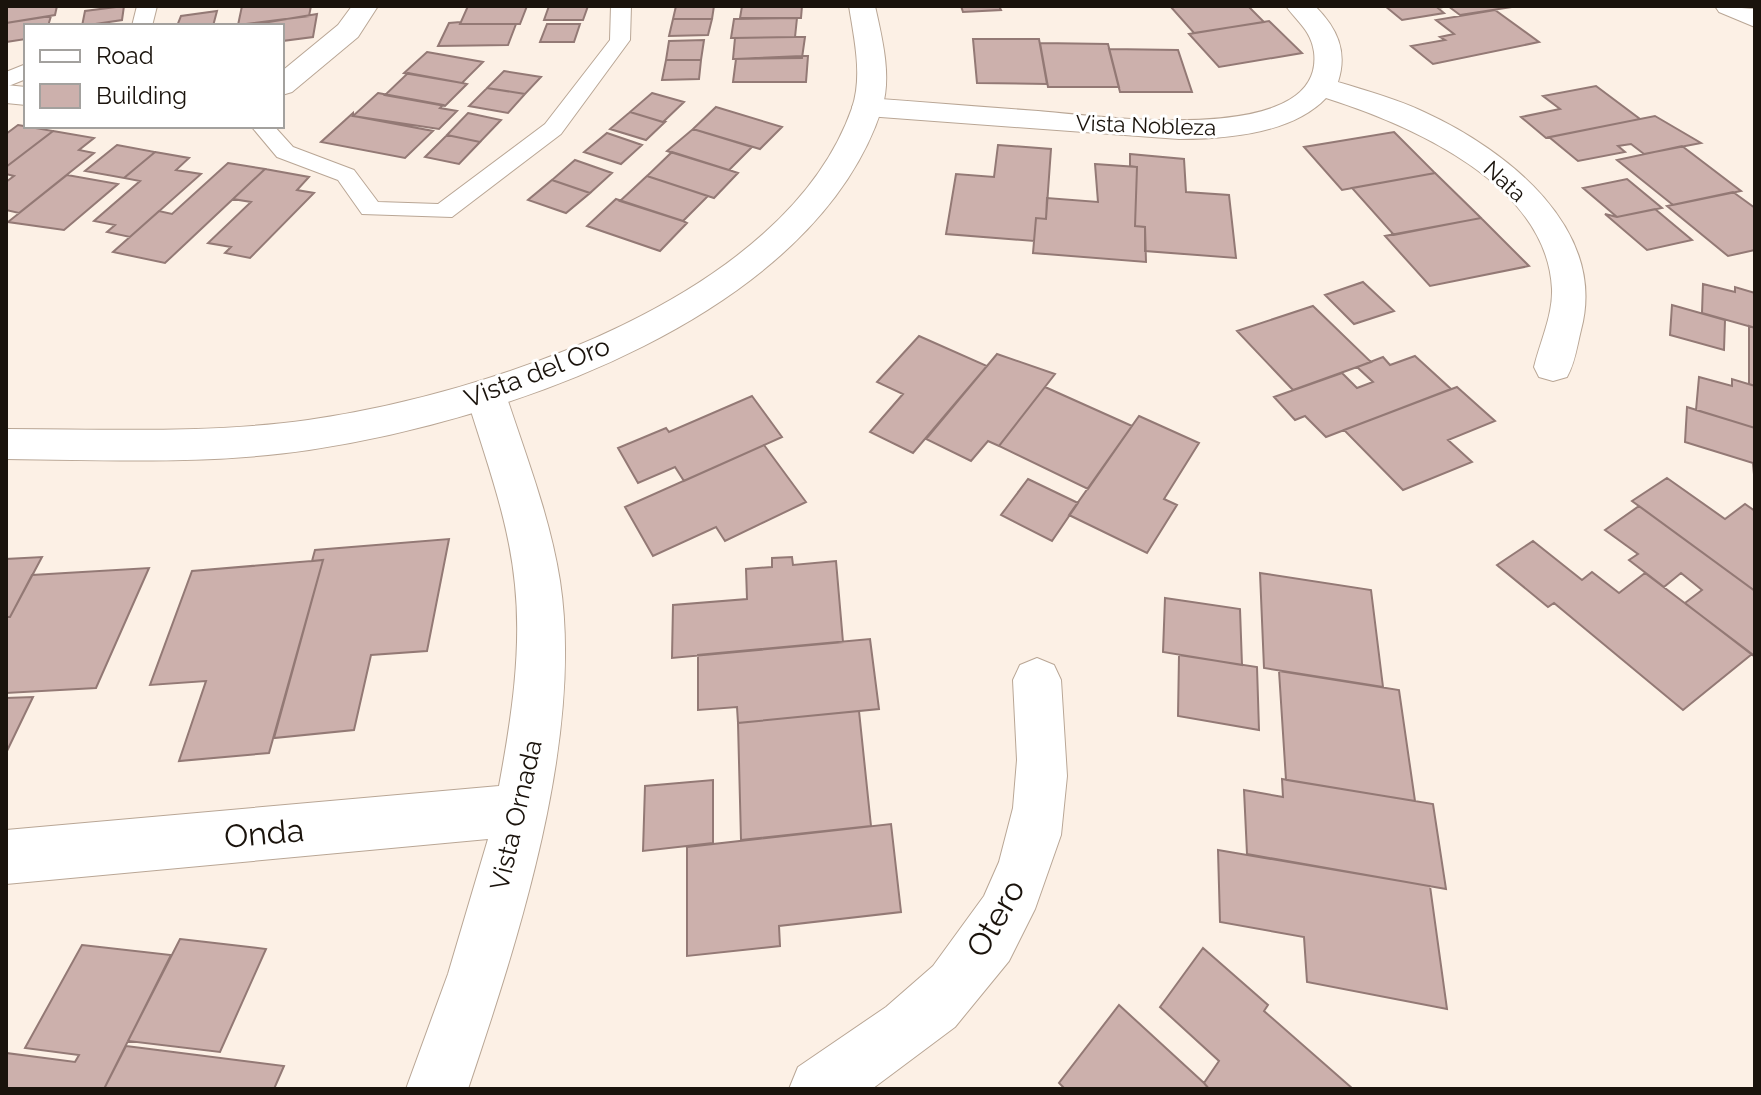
<svg xmlns="http://www.w3.org/2000/svg" width="1761" height="1095" font-family="Raleway,sans-serif">
	<rect width="100%" height="100%" fill="#fcf0e5"/>
	<path fill="#ccb0ac" stroke="#937975" stroke-width="2" d="M57,6L55,15L6,23V7Z
		M124,6L122,20L82,26L85,11Z
		M242,6H311L309,16L238,25Z
		M468,6H527L520,24H460Z
		M549,6H588L583,20H544Z
		M676,6H714L712,19H673Z
		M742,6H802L801,18H740Z
		M961,6H999L1001,10L963,12Z
		M1170,6H1248L1264,22L1194,33Z
		M1385,6H1510L1512,7L1460,15L1448,6L1438,8L1444,13L1402,20Z
		M1495,10L1539,42L1433,64L1411,46L1445,40L1440,37L1454,34L1436,20Z
		M217,11L213,26H177L181,16Z
		M317,14L313,37L282,41V26H245Z
		M51,16L48,26H26V39L6,42V23Z
		M797,18L795,37L731,38L734,19Z
		M673,19H712L708,35L669,36Z
		M1269,21L1302,53L1219,67L1189,34Z
		M460,22V24H516L508,45L438,46L449,23Z
		M547,24H580L574,42H540Z
		M795,37H805L802,58L733,59L735,38Z
		M973,39H1039L1047,84L977,83Z
		M704,40L701,60H666L669,41Z
		M1040,43L1108,44L1119,87H1048Z
		M1109,49L1178,50L1192,92H1120Z
		M427,52L483,62L462,83L404,73Z
		M802,56H808L806,82H733L736,59Z
		M666,60H701L699,79L662,80Z
		M504,71L541,77L525,94L487,88Z
		M408,73L462,83L467,84L445,106L385,95Z
		M1596,86L1640,119L1546,138L1521,117L1560,109L1543,96Z
		M487,88L525,94L508,113L469,106Z
		M378,93L443,105L440,108L457,111L439,129L353,116Z
		M652,93L684,102L663,122L630,112Z
		M716,107L782,127L760,149L693,129Z
		M630,112L663,122H665L646,140L610,129Z
		M353,113V116L433,131L405,158L321,142Z
		M468,113L501,120L480,142L447,135Z
		M1655,116L1701,143L1644,154L1631,144L1618,146L1625,152L1578,161L1549,137Z
		M18,125L53,131L6,167V134Z
		M693,129L752,147L729,170L667,151Z
		M53,131L94,138L79,150L94,153L19,213L6,210V182L14,176L6,174V167Z
		M1394,132L1435,173L1342,190L1304,147Z
		M607,133L642,145L621,164L584,152Z
		M447,135L480,142L459,164L425,157Z
		M117,145L155,152L124,178L85,171Z
		M998,145L1051,149L1046,219L1036,218L1034,241L946,234L956,174L994,177Z
		M1682,146L1741,191L1673,205L1617,160Z
		M155,152L189,158L176,170L201,174L130,237L107,232L115,225L94,221L140,181L124,178Z
		M672,152L729,170L738,173L714,198L647,176Z
		M1130,154L1184,159L1186,192L1229,195L1236,258L1145,251V227L1135,226L1137,167L1130,166Z
		M575,160L612,173L590,193L552,180Z
		M228,163L265,169L165,263L113,252L159,211L172,214Z
		M1095,164L1137,167L1135,226L1145,227L1146,262L1033,253L1036,218L1046,219L1047,198L1098,202Z
		M265,169L309,177L297,190L314,193L250,258L225,253L231,247L208,243L251,202L233,199Z
		M1435,173L1481,218L1394,235L1352,188Z
		M67,175L118,184L64,230L8,222Z
		M647,176L708,196L683,221L620,201Z
		M1627,179L1662,208L1617,217L1583,188Z
		M552,180L590,193L566,213L528,200Z
		M1733,192L1755,208V250L1728,256L1667,206Z
		M616,199L683,221L687,223L660,251L587,226Z
		M1655,209L1692,240L1647,250L1605,214L1617,217Z
		M1481,218L1529,266L1430,286L1385,236Z
		M1363,282L1394,311L1354,324L1325,295Z
		M1703,284L1735,292V287L1755,293V328L1702,313Z
		M1672,305L1725,320L1724,350L1670,335Z
		M1313,306L1371,362L1293,390L1237,331Z
		M1749,326L1755,328V386L1749,384Z
		M919,336L987,366L913,453L870,432L903,394L877,382Z
		M997,354L1055,374L999,446L988,441L971,461L926,439Z
		M1415,356L1451,389L1326,437L1305,416L1295,420L1274,397L1342,373L1357,388L1373,382L1357,367L1383,357L1390,365Z
		M1699,377L1732,386V379L1755,386V428L1696,410Z
		M1045,387L1132,426L1088,489L999,446Z
		M1457,387L1495,421L1448,440L1472,462L1403,490L1344,430Z
		M752,396L782,437L684,481L675,467L638,483L618,448L666,428L669,432Z
		M1687,407L1755,428V486L1753,463L1685,442Z
		M1139,416L1199,443L1164,499L1177,505L1147,553L1069,515Z
		M764,445L806,502L725,541L716,527L653,556L625,507Z
		M1667,478L1725,519L1745,504L1755,511V591L1632,501Z
		M1028,479L1078,503L1052,541L1001,515Z
		M1639,506L1755,591V657L1685,603L1702,590L1681,573L1664,587L1629,560L1638,554L1605,530Z
		M449,539L427,651L371,655L354,730L274,738L323,560L312,561L315,550Z
		M1533,541L1582,580L1592,572L1619,593L1645,573L1752,654L1683,710L1554,603L1548,607L1497,565Z
		M42,557L10,617H6V559Z
		M792,557L793,565L836,561L843,642L672,658L673,605L747,599L746,569L772,567V558Z
		M323,560L269,753L179,761L206,681L150,685L192,571Z
		M149,568L96,688L6,693V617H10L32,575Z
		M1260,573L1371,590L1383,687L1264,668Z
		M1165,598L1240,609L1242,665L1163,652Z
		M870,639L879,709L738,723L737,707L698,710V655Z
		M1179,655L1257,667L1259,730L1178,716Z
		M1279,671L1399,690L1415,801L1286,780Z
		M33,697L6,753V698Z
		M859,711L871,826L741,840L738,723Z
		M1282,779L1433,804L1446,889L1247,854L1244,790L1283,797Z
		M713,780V843L643,851L645,786Z
		M891,824L901,912L779,926L780,946L687,956V847Z
		M1218,850L1430,886L1447,1009L1307,982L1304,937L1220,922Z
		M180,939L266,949L220,1052L128,1041Z
		M82,945L171,955L104,1089H6V1053L75,1062L79,1055L25,1048Z
		M1203,948L1268,1005L1264,1011L1353,1089H1209L1204,1083L1219,1061L1160,1007Z
		M1119,1005L1204,1083L1209,1089H1065L1059,1083Z
		M126,1046L284,1066L274,1089H104Z"/>
	<g fill="none" stroke-linecap="round" stroke-linejoin="round">
		<defs>
			<path id="service" d="M137,6H157L152,26H132Z
				M611,6H631L630,40L561,134L452,217L362,214L338,180L277,157L251,126H274L293,147L354,170L378,202L438,204L545,124L610,40Z
				M26,64V79L6,87V72Z"/>
			<path id="minor" d="M352,6H378L358,37L292,92L282,95V71L338,25Z
				M1286,6H1315C1337,28 1348,51 1338,82C1367,91 1397,99 1424,112C1507,150 1608,229 1581,330C1577,346 1575,363 1567,377L1553,381L1539,377L1534,367C1540,342 1553,315 1552,289C1547,184 1411,125 1326,98C1292,134 1226,139 1179,139L867,116L856,113L852,107L856,101L867,98C924,102 981,107 1038,111C1091,115 1326,150 1314,52C1311,30 1297,22 1286,6Z
				M1715,6L1755,9V27L1719,12Z
				M6,85L26,87V105L6,103Z
				M486,381L500,385L506,395C526,456 550,517 560,581C584,739 518,940 468,1089H406L448,974L488,839L6,884V830L499,786C511,721 522,652 515,585C509,520 485,457 466,395L472,385Z
				M1037,658L1054,665L1061,680L1067,776L1061,835L1035,909L1009,961L955,1027L872,1089H789L798,1067L886,1007L933,966L984,896L999,862L1013,808L1017,760L1013,680L1020,665Z"/>
			<path id="tertiary" d="M849,6H875C882,38 892,76 882,108C815,316 504,421 309,450C209,465 106,460 6,459V429C106,429 209,434 308,420C488,394 786,297 852,108C863,76 854,38 849,6Z"/>
		</defs>
		<use href="#service" stroke="#b9a695" stroke-width="2"/>
		<use href="#minor" stroke="#b9a695" stroke-width="2"/>
		<use href="#tertiary" stroke="#b9a695" stroke-width="2"/>
		<use href="#service" fill="#fff" fill-rule="evenodd"/>
		<use href="#minor" fill="#fff" fill-rule="evenodd"/>
		<use href="#tertiary" fill="#fff" fill-rule="evenodd"/>
	</g>
	<g text-anchor="middle" dominant-baseline="central" stroke-width="6" stroke-linejoin="round" paint-order="stroke">
		<g font-size="22" fill="#1a130c" stroke="#fff">
			<text transform="translate(1146 125) rotate(2)">Vista Nobleza</text>
			<text transform="translate(1505 181) rotate(43)">Nata</text>
		</g>
		<g font-size="26" fill="#1a130c" stroke="#fff">
			<text transform="translate(537 372) rotate(-21)">Vista del Oro</text>
			<text transform="translate(516 815) rotate(-77)">Vista Ornada</text>
		</g>
		<g font-size="32" fill="#1a130c" stroke="#fff">
			<text transform="translate(264 833) rotate(-5)">Onda</text>
			<text transform="translate(995 918) rotate(-60)">Otero</text>
		</g>
	</g>
	<rect width="1761" height="1095" fill="none" stroke="#1a130c" stroke-width="16"/>
	<rect x="24" y="24" width="260" height="104" fill="#ffffff" stroke="#a3a19e" stroke-width="2"/>
	<rect x="40" y="50" width="40" height="12" fill="#ffffff" stroke="#a3a19e" stroke-width="2"/>
	<text x="96" y="64" font-size="24" fill="#1a130c">Road</text>
	<rect x="40" y="84" width="40" height="24" fill="#ccb0ac" stroke="#a3a19e" stroke-width="2"/>
	<text x="96" y="104" font-size="24" fill="#1a130c">Building</text>
</svg>
